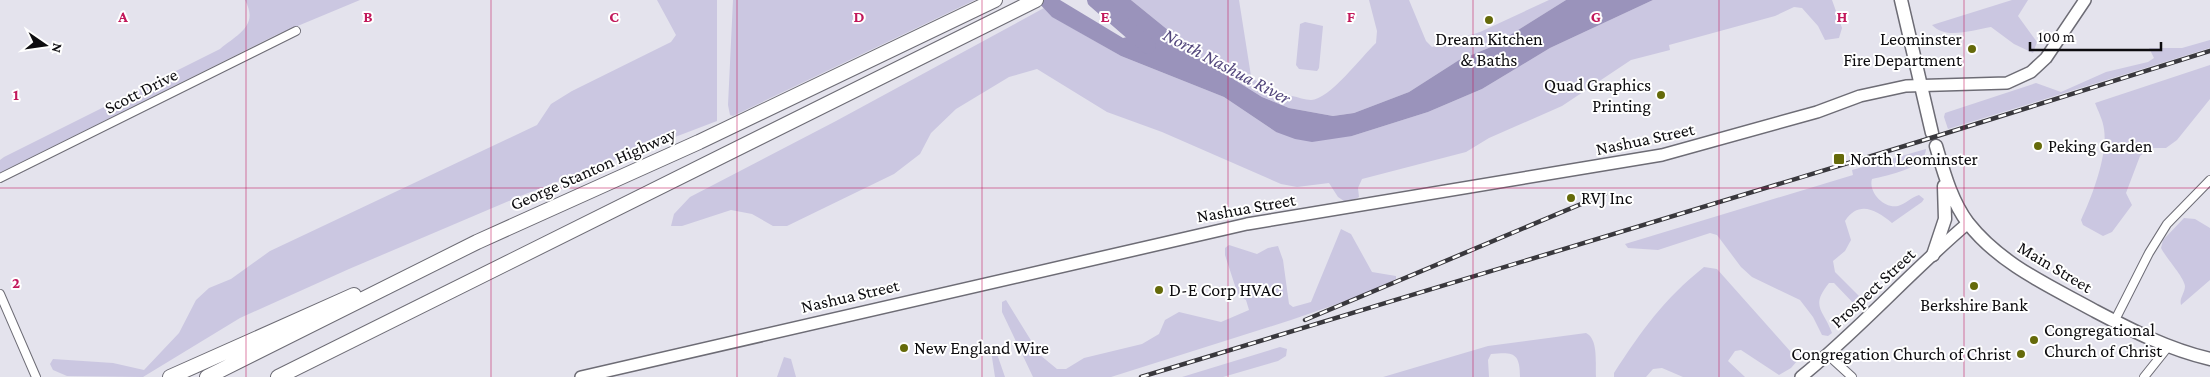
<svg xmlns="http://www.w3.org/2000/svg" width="2210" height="377" font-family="'Crimson Pro',serif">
	<rect width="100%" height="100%" fill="#e4e3ed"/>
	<path fill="#cbc7e1" d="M245,0H360L276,35L0,173V160L4,157L220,49C238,34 259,26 245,0Z
		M657,0H717V121L523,195L349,269L240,318L143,377L67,376L53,370L50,364L53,359L113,363L144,370L179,333L196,300L209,288L231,279L270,251L537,125L551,104L572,91L671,42L676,35Z
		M733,0H975L733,116L730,115L728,105Z
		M1131,0H1239L1251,76C1263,88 1276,93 1292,96C1298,97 1305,100 1311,100C1329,100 1362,56 1376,43L1377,31L1369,0H1409L1426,41L1432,47L1480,32L1549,0H1566L1491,47L1459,60L1409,92L1354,113L1333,116L1289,108L1262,97L1211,65Z
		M1653,0H1832L1842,28L1839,38L1825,40L1818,26L1802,8L1794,7L1775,16L1669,45L1670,50L1631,60L1562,106L1489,138L1466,152L1362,179L1358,188L1359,197L1347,203L1338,197L1329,183L1297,187L1281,184L1162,132L1107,112L1037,69L1009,77L956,109L931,133L920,154L894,174L787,226H773L752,214L731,210L682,226H671L674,214L690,197L836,121L1044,8L1053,17L1121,56L1224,97L1276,132L1352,136L1428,112L1482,89L1550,48Z
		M2012,0H2028L2018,16L2037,42L2033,53L2014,44L1991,27C1972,30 1946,40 1932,25Z
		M1305,22L1323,26L1319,68L1317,71L1299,69L1296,65L1300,24Z
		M2210,40V48L1948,129L1944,117L1945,113L2036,83L2061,92L2106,72L2148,62L2154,58L2149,48H2182Z
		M2210,65V99L2177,140L2166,148H2151L2140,156L2126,193L2132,205L2112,232L2103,236L2083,225L2081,220C2092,197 2108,155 2104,129C2103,120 2098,111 2095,103Z
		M1926,149C1925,169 1888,175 1872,179C1868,192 1884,209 1898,206C1905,204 1912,197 1919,195L1924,199L1922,202L1892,223C1876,210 1859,200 1845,221L1851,240L1845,251L1833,261L1835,272L1865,302L1863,306L1857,307L1834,283H1829C1810,307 1823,309 1832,333L1828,336L1822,335L1813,317L1800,300L1752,277L1741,267L1717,235L1710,233L1658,250L1628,248L1625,244L1853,175L1852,170Z
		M2184,218L2195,219L2210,228V280L2181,305C2179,298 2185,293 2185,286C2184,277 2166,258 2161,248L2163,240Z
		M1341,229L1351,234L1372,272L1396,276V279L1369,293L1291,320L1111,377H1033L1002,312V302L1006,300L1040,355L1057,369H1066L1084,358L1142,344L1159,334L1165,320L1179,312L1221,322L1249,310L1246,300L1238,295L1225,255V248L1229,245L1257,254L1268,248L1278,246L1283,260L1289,304L1293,307L1311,302Z
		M1704,267L1717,269L1798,360L1791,368L1779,375L1741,350L1735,351L1728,361L1745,377H1683L1662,368L1653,369L1646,377H1614V373C1642,330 1663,300 1704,267Z
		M1586,333C1599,339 1595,365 1596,377H1520C1520,352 1513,352 1491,354L1488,360L1489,377H1383L1488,346Z
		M1280,347L1287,349L1286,356L1278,361L1223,377H1182Z
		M991,351L997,354L1005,377H995Z
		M784,357L791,359L796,377H777Z"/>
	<path fill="#9a93bb" d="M1036,0H1060L1123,38L1131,36C1131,18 1116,11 1103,0H1131L1211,65L1262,97L1289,108L1333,116L1354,113L1409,92L1459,60L1491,47L1566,0H1653L1550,48L1482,89L1428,112L1352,136L1312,142L1295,139L1276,132L1224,97L1121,56L1052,17Z"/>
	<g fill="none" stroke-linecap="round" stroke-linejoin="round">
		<path stroke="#9a93bb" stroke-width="16" d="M1095,0L1148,46"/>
		<defs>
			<path id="street" d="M0,178L296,31
				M0,294L36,377
				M2114,322L2149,253L2167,224L2210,180
				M1828,355L1852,377
				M2144,377L2168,347"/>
			<path id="secondary" d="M581,377L1247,224L1662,155L1817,112L1860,96L1906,86L2007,83L2031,72L2046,58L2085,0
				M1801,377C1860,329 1910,272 1968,223"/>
			<path id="primary" d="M1901,0L1932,133
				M1936,146C1944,173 1951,200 1968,223C2001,265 2050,286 2095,311C2133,331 2168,349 2210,359
				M1933,255L1945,219L1944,186"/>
			<path id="highway" d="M170,377L354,295
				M207,377L477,242L699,142L995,0
				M278,377L1036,0"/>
		</defs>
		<use href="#street" stroke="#6d6c75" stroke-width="10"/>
		<use href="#secondary" stroke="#6d6c75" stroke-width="14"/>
		<use href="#primary" stroke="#6d6c75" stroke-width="15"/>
		<use href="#highway" stroke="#6d6c75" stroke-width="16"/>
		<use href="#street" stroke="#fff" stroke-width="8"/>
		<use href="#secondary" stroke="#fff" stroke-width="11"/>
		<use href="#primary" stroke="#fff" stroke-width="12"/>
		<use href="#highway" stroke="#fff" stroke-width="14"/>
		<defs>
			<path id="rail" d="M1305,320L1605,194
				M1141,377L1921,141L2210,51"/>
		</defs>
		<use href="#rail" stroke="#39383d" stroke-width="4.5"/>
		<use href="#rail" stroke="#fff" stroke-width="2.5" stroke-dasharray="8" stroke-linecap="butt"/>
	</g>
	<path fill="none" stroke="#c2185b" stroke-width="1" stroke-opacity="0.55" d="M246,0V377M491,0V377M737,0V377M982,0V377M1228,0V377M1473,0V377M1719,0V377M1964,0V377M0,188H2210"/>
	<g fill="#656a0a" stroke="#fff" stroke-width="2">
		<circle cx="1489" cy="20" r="5"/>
		<circle cx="1972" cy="49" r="5"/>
		<circle cx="1661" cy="95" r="5"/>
		<circle cx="2038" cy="146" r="5"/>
		<rect x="1833" y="153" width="12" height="12" rx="2.5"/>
		<circle cx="1571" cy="198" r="5"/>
		<circle cx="1974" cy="286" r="5"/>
		<circle cx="1159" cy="290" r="5"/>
		<circle cx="2034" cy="340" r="5"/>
		<circle cx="904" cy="348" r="5"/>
		<circle cx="2021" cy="354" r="5"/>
	</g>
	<g text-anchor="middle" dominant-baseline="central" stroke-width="4" stroke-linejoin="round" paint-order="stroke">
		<g font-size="18" fill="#0d0c0f" stroke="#fff" text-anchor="start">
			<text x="1489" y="39" text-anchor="middle">Dream Kitchen<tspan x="1489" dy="21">&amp; Baths</tspan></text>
			<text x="1962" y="39" text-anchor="end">Leominster<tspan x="1962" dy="21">Fire Department</tspan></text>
			<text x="1651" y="85" text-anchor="end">Quad Graphics<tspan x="1651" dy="21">Printing</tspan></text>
			<text x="2048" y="146">Peking Garden</text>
			<text x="1850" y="159">North Leominster</text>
			<text x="1581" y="198">RVJ Inc</text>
			<text x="1169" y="290">D-E Corp HVAC</text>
			<text x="1974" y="305" text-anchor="middle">Berkshire Bank</text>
			<text x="2044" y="330">Congregational<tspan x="2044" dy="21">Church of Christ</tspan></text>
			<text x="914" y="348">New England Wire</text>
			<text x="2011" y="354" text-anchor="end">Congregation Church of Christ</text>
		</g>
		<g font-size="18" fill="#0d0c0f" stroke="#fff">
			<text transform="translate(141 91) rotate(-27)">Scott Drive</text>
			<text transform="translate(1645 139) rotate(-12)">Nashua Street</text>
			<text transform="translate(593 169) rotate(-24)">George Stanton Highway</text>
			<text transform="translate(1246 208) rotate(-10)">Nashua Street</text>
			<text transform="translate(2055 267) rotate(31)">Main Street</text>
			<text transform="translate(1873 288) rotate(-43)">Prospect Street</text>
			<text transform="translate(850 296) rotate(-13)">Nashua Street</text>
		</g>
		<g font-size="19" font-style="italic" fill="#52467c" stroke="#fff">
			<text transform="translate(1227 66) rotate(28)">North Nashua River</text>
		</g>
	</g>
	<g font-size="16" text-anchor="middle" font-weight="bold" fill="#c2185b" stroke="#fff" stroke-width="4" stroke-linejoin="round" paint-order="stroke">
		<text x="123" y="22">A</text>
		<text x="368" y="22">B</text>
		<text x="614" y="22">C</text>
		<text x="859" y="22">D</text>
		<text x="1105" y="22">E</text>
		<text x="1351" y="22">F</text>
		<text x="1596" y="22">G</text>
		<text x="1842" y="22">H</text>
		<text x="16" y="100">1</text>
		<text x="16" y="288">2</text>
	</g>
	<g transform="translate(45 45) rotate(103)" stroke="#ffffff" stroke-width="4" paint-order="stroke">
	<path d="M0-4L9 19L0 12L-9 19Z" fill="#0d0c0f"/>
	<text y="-8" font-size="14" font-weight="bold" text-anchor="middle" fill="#0d0c0f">N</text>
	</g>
	<path d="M2030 42v8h131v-8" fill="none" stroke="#0d0c0f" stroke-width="2.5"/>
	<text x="2038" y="42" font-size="15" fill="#0d0c0f" stroke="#ffffff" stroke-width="4" paint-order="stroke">100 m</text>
</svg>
